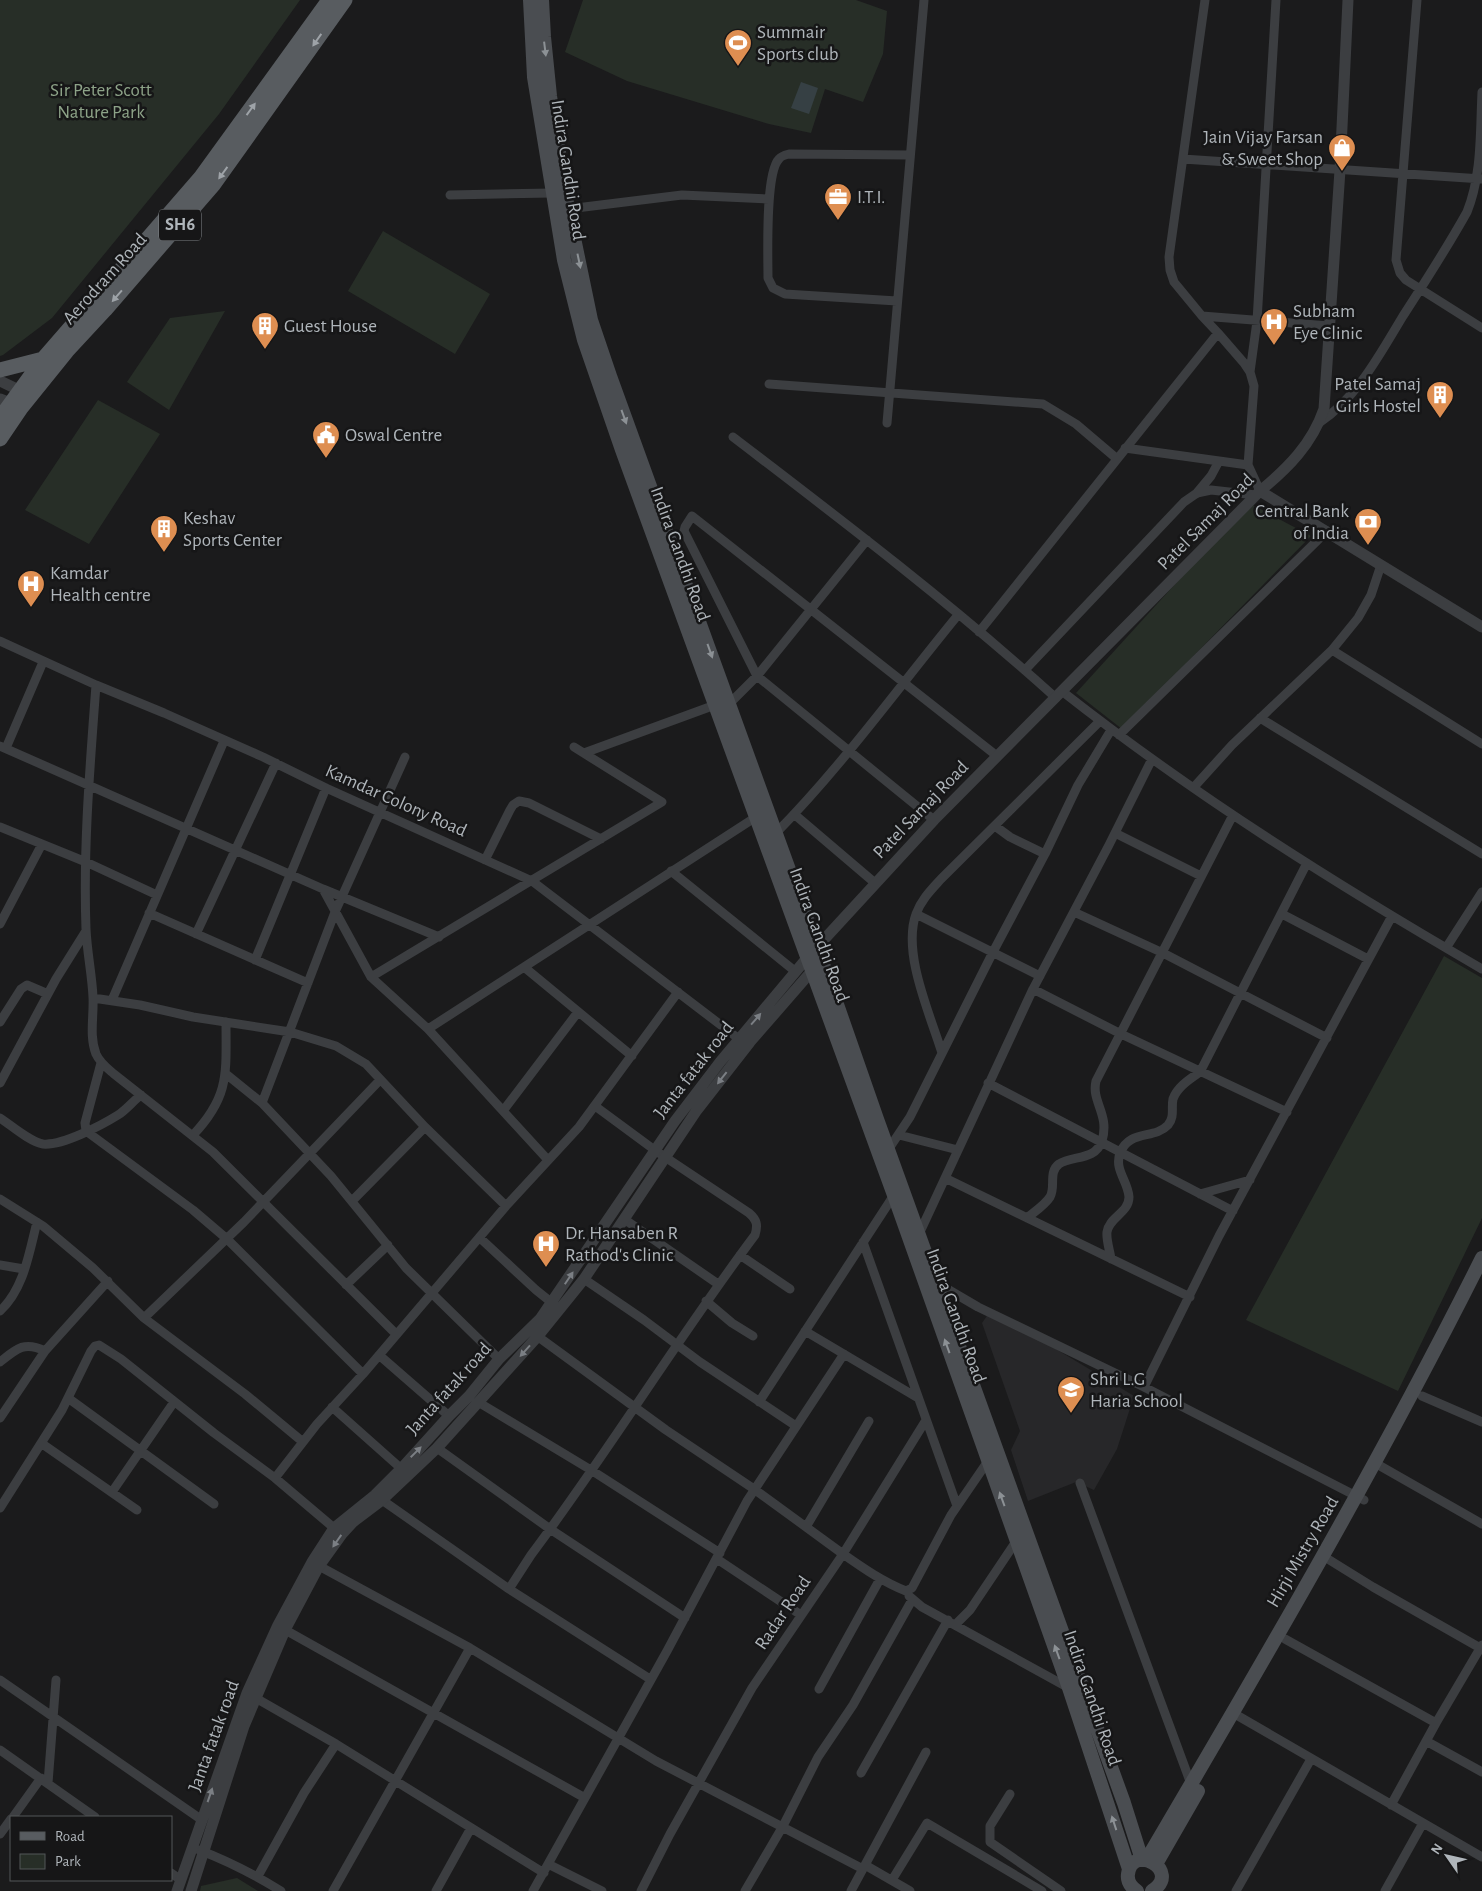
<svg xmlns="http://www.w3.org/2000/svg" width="1482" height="1891" font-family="'Alegreya Sans',sans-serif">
	<rect width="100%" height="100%" fill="#1b1b1c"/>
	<path fill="#272729" d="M991,1310L1134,1396L1117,1449L1094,1490L1076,1482L1028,1501L1011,1450L1020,1431L982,1323Z"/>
	<path fill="#272e27" d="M0,0H300L219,114L52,318L3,355L0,356Z
		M583,0H856L887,11L883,54L863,102L825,89L811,133L769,124L627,81L565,52Z
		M383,231L490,294L455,354L348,291Z
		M225,311L169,410L127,382L170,318Z
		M98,400L160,434L89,544L25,510Z
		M1249,503L1311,536L1122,729L1076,693Z
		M1444,956L1482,978V1218L1398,1391L1246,1320Z
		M237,1878L258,1891H200L201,1886Z"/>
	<path fill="#364044" d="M801,82L818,88L809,114L791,108Z"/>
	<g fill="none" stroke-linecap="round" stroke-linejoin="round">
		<path stroke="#3c3e41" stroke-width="9" d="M1205,0L1169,257L1170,270L1174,282L1202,316L1218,333L1244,363L1250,372L1254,386L1248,465L1260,491
			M1417,0L1396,260L1400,273L1406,280L1482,328
			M1183,159L1482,179
			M450,195L552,193
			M568,209L682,195L769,199
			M897,301L785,294L773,288L768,278C768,256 765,173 779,159C781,156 785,155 789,154L909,155
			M1202,316L1329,326
			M1250,372L1257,321L1276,0
			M769,384L1043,404L1076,424L1116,458
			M887,423L924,0
			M1319,423C1357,398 1380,354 1403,316C1425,282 1447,248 1467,212C1482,175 1480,132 1482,92
			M733,437C843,521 953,605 1056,698
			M1125,448L1248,465
			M1196,494L1211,476L1219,461
			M979,632L1218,333
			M0,641L96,685L164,713L263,757L326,788L532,881L743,1042
			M1332,650L1482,744
			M1025,670L1184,502L1197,493L1211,490L1256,495
			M96,685C90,766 83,848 86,929C87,952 92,975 93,997C94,1016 89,1036 96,1054C100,1063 107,1068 114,1074L213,1152L396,1334
			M1063,692C1194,795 1337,885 1482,969
			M729,704L757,676L867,540
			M1260,718L1482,854
			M1119,735L1327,531
			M0,746L323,889L439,937
			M6,748L43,662
			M584,753L715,705
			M1194,787L1232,745L1332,650L1358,618L1371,595L1381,565
			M794,814L875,883
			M934,820L757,676L684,531L685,527L692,516L997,756
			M995,826L1010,837L1045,854
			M0,827L86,862L157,895
			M776,833C842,766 898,688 958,615
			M1115,833L1201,876
			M485,860L510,810L513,805L519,801L529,803L601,839
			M671,871L796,972
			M323,889L371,977L428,1029L548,1160
			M1074,912L1163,953L1327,1038
			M149,913L308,983
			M916,914L1040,976
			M1282,914L1368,959
			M0,924L42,844
			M196,934L276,763
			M1446,948L1482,892
			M255,960L326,788
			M524,967L632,1056
			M371,977L662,802L574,747
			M1033,989L1121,1034L1287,1112
			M93,998L140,1005L193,1017L290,1032L336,1046L366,1064L425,1127L506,1206
			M112,1000L224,741
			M0,1022L21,989L27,985L48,994
			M428,1029L756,817
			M942,1053C930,1014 902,953 916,914C921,900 931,890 941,879L1100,721
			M101,1063L85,1123L86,1131L193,1210L227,1239L363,1374
			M226,1074L262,1103L331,1176L406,1268L499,1359
			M0,1083L56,979L86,931
			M988,1083L1233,1211
			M262,1103L335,912L405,757
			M503,1111L578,1012
			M0,1118C11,1125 30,1142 43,1144C62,1146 102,1125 118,1115C126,1110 133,1101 141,1095
			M193,1135C230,1096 226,1073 226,1022
			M899,1135L958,1150
			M888,1150L910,1117L993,952L1045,854L1078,785L1111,730
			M945,1178L1190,1297
			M1200,1194L1250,1180
			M0,1199L43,1226L93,1268L144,1318L245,1394L303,1442
			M352,1201L425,1127
			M1027,1218C1034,1212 1045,1205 1050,1197C1056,1187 1048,1172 1059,1164C1073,1155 1095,1161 1102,1141C1110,1114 1091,1102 1096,1081L1233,815
			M624,1219L718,1284
			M919,1234L1033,989L1109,845L1152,759
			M480,1238L536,1290L556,1306
			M863,1242L957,1506
			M740,1255L790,1289
			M1111,1259C1110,1251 1106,1240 1107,1232C1109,1217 1129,1213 1129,1197C1128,1181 1114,1170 1120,1153C1130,1129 1154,1140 1168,1125C1175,1117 1171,1108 1173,1099C1177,1087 1190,1079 1200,1072L1307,863
			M0,1265L24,1269
			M584,1279L644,1320L700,1362L796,1426
			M937,1283L978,1307L1144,1387L1364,1500
			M346,1285L388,1245
			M706,1301L732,1323L753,1336
			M0,1311C24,1289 29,1253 37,1222
			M144,1318L244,1222L380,1080
			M805,1331L918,1398
			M533,1333L666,1430L754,1489L843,1554L926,1420
			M379,1355L449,1416
			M0,1362C17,1348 25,1341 45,1351
			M1144,1387L1219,1236L1392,916
			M1422,1396L1482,1422
			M68,1398L214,1504
			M478,1402L591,1470L720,1553
			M759,1402L894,1195
			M332,1407L405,1472
			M0,1418L45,1351L108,1281
			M41,1443L137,1510
			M437,1448L550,1529L685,1618
			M1375,1463L1482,1524
			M275,1478L317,1424L363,1374L506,1206L579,1127L678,992
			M1080,1483L1191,1784
			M112,1492L174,1402
			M382,1500L509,1589L650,1679
			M0,1508L62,1410L91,1351L95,1346L99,1345L121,1359L214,1433L275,1478L334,1528
			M806,1527L869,1421
			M1323,1556L1373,1587L1482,1649
			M717,1559L801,1615
			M319,1566L470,1648L656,1761L863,1869
			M509,1589L531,1555C609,1451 677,1339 755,1235C758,1225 757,1220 749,1213L656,1151L595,1106
			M909,1596L922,1607L1069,1688
			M955,1625L970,1610L1017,1540
			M280,1627L585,1798
			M1285,1639L1436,1723
			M0,1680L202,1820
			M819,1689L880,1579
			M252,1696L336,1744L544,1873
			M1233,1713L1482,1857
			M1426,1741L1482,1772
			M0,1750L95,1817
			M861,1773L948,1620
			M48,1783L56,1680
			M1010,1794L990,1826V1842L1061,1891
			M1391,1805L1436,1723L1482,1645
			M13,1817L41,1778
			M0,1834L11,1819
			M199,1850C228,1861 255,1875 281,1891
			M548,1864L602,1891
			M865,1865L910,1891
			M171,1873L181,1880
			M258,1876L304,1793L336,1744
			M892,1880L927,1823L1042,1891
			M333,1891L470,1648
			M436,1891L471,1828
			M533,1891L667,1651L747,1501L844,1354
			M641,1891L670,1834L752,1688L843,1554C863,1568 883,1582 906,1591L912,1588L951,1515L988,1461
			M745,1891L783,1826L818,1757L853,1705L912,1600
			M851,1891L926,1752
			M1236,1891L1311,1759
			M1385,1891L1423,1823"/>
		<path stroke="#3c3e41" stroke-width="11" d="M0,381L25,393
			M0,399L18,406
			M1260,491L1482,627
			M177,1891L247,1693L278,1625L312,1562L334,1528L375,1495L401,1469L449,1416L469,1396L499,1359L540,1319L675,1121L720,1062L807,958L934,820L1260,491C1288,468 1312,444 1324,409L1340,170L1348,0
			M191,1891L244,1726L285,1630L319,1566L342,1534L353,1522L382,1500L437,1448L538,1336L584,1279L697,1110L750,1042L817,965"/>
		<path stroke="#4a4d51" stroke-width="14" d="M530,0L534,77L564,260L584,340L622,450L894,1195L1069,1688L1129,1869
			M542,0L544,37L550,96L568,209L591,320L610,376L817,947L877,1119L1124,1803L1142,1860
			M1147,1859C1263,1662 1379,1464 1482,1258
			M1156,1864L1198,1791
			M1137,1891C1131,1887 1127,1881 1128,1874C1132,1842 1183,1871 1152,1891"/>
		<path stroke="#585c60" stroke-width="15" d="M0,370L43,359
			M0,418L43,359L201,177L329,0
			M0,439L21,408L67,351L105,310L214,184L345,0"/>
	</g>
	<defs><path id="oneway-solid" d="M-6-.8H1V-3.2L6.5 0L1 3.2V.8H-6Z" transform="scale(1.25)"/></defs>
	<g fill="#9ea3a8">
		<use href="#oneway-solid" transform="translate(317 40) rotate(125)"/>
		<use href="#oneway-solid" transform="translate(251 109) rotate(-54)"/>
		<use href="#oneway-solid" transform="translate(223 173) rotate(126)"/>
		<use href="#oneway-solid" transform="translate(117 296) rotate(131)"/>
	</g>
	<g fill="#8c9195">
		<use href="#oneway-solid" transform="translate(545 49) rotate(83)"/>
		<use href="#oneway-solid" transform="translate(579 261) rotate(78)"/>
		<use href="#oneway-solid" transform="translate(624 417) rotate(70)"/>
		<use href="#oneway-solid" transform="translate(710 651) rotate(70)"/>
		<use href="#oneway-solid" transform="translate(947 1346) rotate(-110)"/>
		<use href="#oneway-solid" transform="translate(1002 1499) rotate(-110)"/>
		<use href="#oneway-solid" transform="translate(1057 1652) rotate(-110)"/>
		<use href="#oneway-solid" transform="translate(1114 1823) rotate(-108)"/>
	</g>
	<g fill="#7b7f84">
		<use href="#oneway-solid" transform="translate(756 1019) rotate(-49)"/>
		<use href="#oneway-solid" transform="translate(722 1078) rotate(128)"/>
		<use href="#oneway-solid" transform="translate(569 1278) rotate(-56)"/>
		<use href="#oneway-solid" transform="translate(525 1351) rotate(132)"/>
		<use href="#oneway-solid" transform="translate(416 1452) rotate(-45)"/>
		<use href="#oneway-solid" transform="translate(337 1541) rotate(125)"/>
		<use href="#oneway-solid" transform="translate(210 1795) rotate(-71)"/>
	</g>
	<defs>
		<symbol id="stadium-pin" viewBox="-11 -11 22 30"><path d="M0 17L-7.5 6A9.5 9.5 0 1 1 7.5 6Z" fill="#de8e51" stroke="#161617"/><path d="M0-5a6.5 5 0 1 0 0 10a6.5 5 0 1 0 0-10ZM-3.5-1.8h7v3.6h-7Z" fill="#fff"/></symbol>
		<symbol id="shop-pin" viewBox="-11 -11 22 30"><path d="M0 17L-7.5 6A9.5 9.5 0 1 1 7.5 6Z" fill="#de8e51" stroke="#161617"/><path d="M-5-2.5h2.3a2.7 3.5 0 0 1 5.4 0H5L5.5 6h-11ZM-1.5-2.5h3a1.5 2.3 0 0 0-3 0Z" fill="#fff"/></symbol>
		<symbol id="office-pin" viewBox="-11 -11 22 30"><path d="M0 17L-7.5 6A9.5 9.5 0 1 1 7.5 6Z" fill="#de8e51" stroke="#161617"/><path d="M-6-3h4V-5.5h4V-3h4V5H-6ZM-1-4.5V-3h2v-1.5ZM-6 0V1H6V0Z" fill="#fff"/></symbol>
		<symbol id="hospital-pin" viewBox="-11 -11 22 30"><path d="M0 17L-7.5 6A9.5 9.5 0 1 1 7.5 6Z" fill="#de8e51" stroke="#161617"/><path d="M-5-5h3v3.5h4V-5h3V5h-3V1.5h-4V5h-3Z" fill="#fff"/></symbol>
		<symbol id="building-pin" viewBox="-11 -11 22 30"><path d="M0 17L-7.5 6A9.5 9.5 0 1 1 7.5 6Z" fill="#de8e51" stroke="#161617"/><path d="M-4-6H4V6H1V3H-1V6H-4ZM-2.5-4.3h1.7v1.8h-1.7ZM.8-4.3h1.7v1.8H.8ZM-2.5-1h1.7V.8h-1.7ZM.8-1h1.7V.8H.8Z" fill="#fff"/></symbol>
		<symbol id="civic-pin" viewBox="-11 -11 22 30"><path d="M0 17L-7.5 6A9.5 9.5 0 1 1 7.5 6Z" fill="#de8e51" stroke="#161617"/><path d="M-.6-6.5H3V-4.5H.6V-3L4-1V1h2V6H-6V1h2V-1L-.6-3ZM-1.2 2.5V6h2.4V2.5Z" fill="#fff"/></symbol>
		<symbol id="bank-pin" viewBox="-11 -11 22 30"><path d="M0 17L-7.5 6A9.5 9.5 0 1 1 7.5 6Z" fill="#de8e51" stroke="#161617"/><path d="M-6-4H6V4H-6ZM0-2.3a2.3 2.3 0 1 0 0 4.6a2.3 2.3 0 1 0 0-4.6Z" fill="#fff"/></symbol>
		<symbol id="school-pin" viewBox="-11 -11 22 30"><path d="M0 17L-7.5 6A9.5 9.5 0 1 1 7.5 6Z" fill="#de8e51" stroke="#161617"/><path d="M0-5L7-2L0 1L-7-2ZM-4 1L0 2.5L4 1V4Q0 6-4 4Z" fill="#fff"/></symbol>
	</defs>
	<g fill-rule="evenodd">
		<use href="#stadium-pin" x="722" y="27" width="32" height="43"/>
		<use href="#shop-pin" x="1326" y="132" width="32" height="43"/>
		<use href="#office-pin" x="822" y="181" width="32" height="43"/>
		<use href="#hospital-pin" x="1258" y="306" width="32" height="43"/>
		<use href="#building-pin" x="249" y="310" width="32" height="43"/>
		<use href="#building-pin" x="1424" y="379" width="32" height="43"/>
		<use href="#civic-pin" x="310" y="419" width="32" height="43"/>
		<use href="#bank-pin" x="1352" y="506" width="32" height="43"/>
		<use href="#building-pin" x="148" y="513" width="32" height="43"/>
		<use href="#hospital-pin" x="15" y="568" width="32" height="43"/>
		<use href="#hospital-pin" x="530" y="1228" width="32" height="43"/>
		<use href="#school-pin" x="1055" y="1374" width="32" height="43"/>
	</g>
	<g text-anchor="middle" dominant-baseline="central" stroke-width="5" stroke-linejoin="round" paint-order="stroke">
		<rect fill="#161617" stroke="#818589" stroke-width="1" x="159" y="209.5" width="42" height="31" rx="4"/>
		<g font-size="18" font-weight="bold" fill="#afb5ba">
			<text x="180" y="225">SH6</text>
		</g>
		<g font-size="19" fill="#afb5ba" stroke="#161617" text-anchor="start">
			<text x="757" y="32">Summair<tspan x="757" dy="22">Sports club</tspan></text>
			<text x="1323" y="137" text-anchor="end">Jain Vijay Farsan<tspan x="1323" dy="22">&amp; Sweet Shop</tspan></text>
			<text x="857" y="197">I.T.I.</text>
			<text x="1293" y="311">Subham<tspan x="1293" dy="22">Eye Clinic</tspan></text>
			<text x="284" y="326">Guest House</text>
			<text x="1421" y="384" text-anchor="end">Patel Samaj<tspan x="1421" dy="22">Girls Hostel</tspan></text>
			<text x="345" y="435">Oswal Centre</text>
			<text x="1349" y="511" text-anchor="end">Central Bank<tspan x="1349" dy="22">of India</tspan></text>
			<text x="183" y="518">Keshav<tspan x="183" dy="22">Sports Center</tspan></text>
			<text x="50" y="573">Kamdar<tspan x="50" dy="22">Health centre</tspan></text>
			<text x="565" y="1233">Dr. Hansaben R<tspan x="565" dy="22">Rathod's Clinic</tspan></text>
			<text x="1090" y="1379">Shri L.G<tspan x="1090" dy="22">Haria School</tspan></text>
		</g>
		<g font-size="19" fill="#8da388" stroke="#161617">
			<text x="101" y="90">Sir Peter Scott<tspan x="101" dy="22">Nature Park</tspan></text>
		</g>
		<g font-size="19" fill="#afb5ba" stroke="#161617">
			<text transform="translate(568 170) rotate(81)">Indira Gandhi Road</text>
			<text transform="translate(105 279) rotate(-48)">Aerodram Road</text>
			<text transform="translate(1206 522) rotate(-45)">Patel Samaj Road</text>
			<text transform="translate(680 554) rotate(70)">Indira Gandhi Road</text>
			<text transform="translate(396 801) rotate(24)">Kamdar Colony Road</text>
			<text transform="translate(921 810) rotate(-46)">Patel Samaj Road</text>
			<text transform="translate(819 935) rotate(70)">Indira Gandhi Road</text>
			<text transform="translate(694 1070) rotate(-52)">Janta fatak road</text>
			<text transform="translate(956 1316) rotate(70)">Indira Gandhi Road</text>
			<text transform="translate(449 1389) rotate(-48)">Janta fatak road</text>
			<text transform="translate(1303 1552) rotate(-60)">Hirji Mistry Road</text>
			<text transform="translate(783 1613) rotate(-56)">Radar Road</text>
			<text transform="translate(1092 1698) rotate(71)">Indira Gandhi Road</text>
			<text transform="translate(214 1736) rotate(-70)">Janta fatak road</text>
		</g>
	</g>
	<rect x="10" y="1816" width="162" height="65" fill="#161617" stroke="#535658"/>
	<rect x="20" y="1832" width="25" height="8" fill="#585c60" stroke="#535658"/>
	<text x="55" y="1841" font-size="15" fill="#afb5ba">Road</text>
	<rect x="20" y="1854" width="25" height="15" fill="#272e27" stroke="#535658"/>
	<text x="55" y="1866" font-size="15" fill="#afb5ba">Park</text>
	<g transform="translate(1447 1856) rotate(304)" stroke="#161617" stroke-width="4" paint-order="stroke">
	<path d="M0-4L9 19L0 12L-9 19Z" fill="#afb5ba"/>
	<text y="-8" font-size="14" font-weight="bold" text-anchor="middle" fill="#afb5ba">N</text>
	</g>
</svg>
